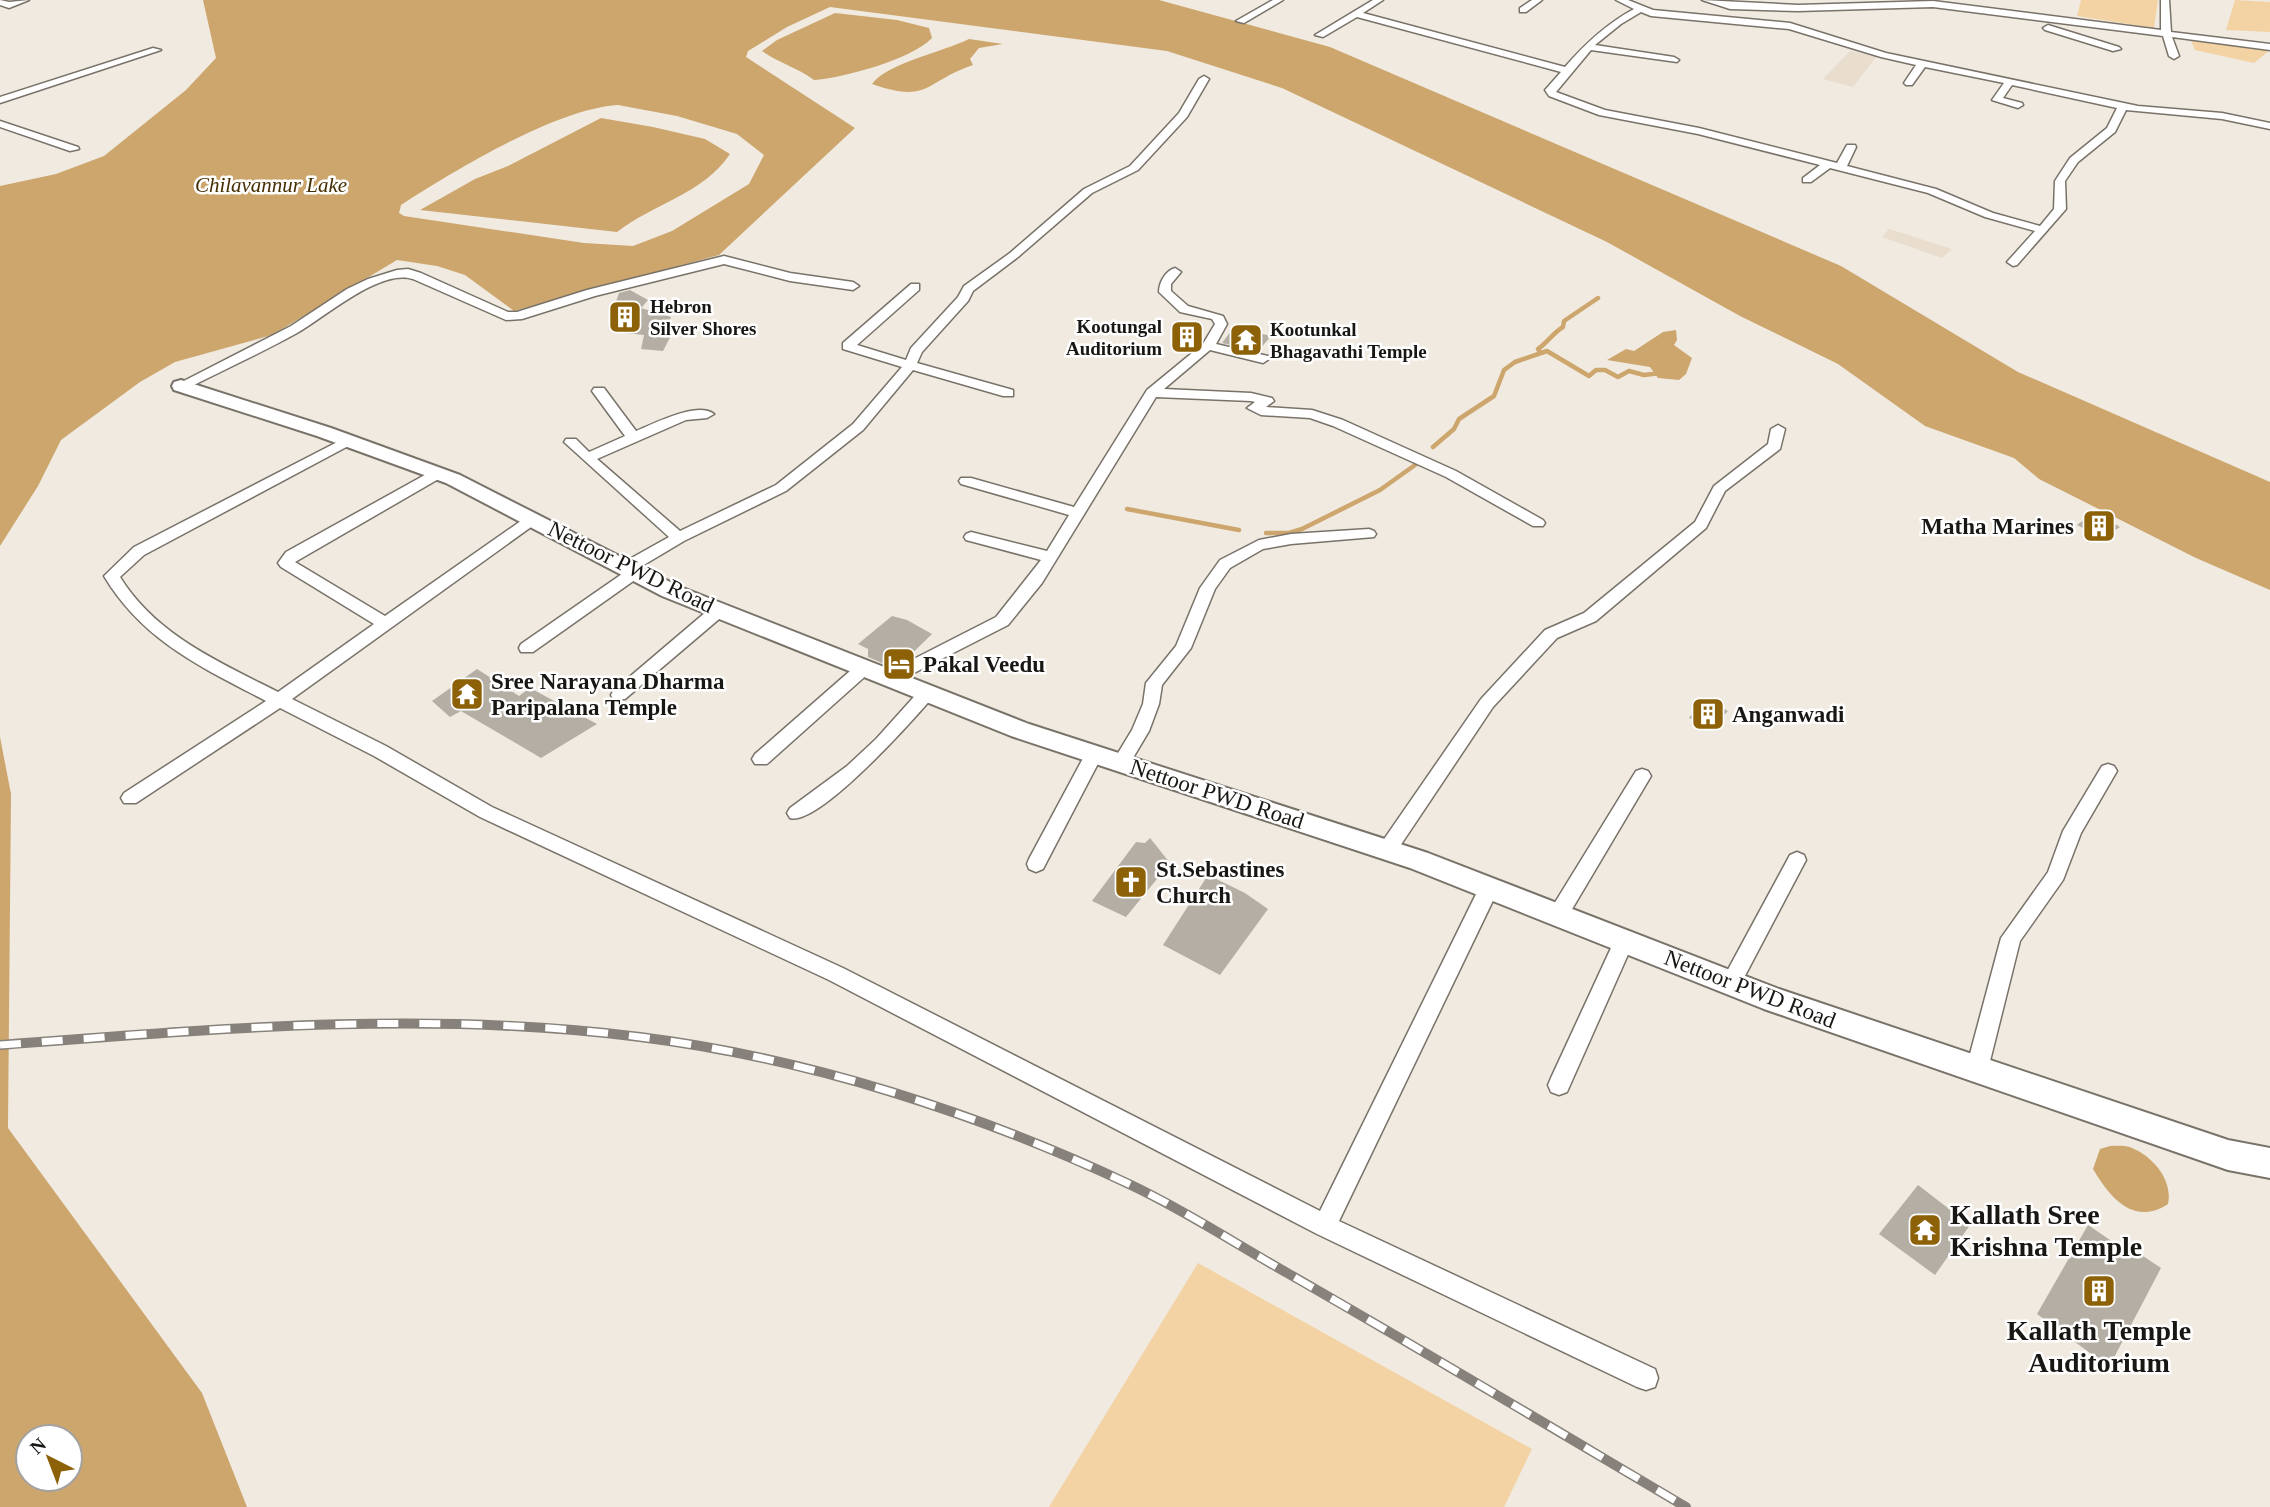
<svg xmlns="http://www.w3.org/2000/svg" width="2270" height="1507" font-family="'Times New Roman',serif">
	<rect width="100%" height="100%" fill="#f1eae0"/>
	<path fill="#e9ddcd" d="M1850,51L1876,57L1853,87L1823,79Z
		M1889,229L1952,249L1942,258L1882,237Z"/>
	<path fill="#f3d3a4" d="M2081,0H2158L2154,28L2077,16Z
		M2235,0L2270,2V32L2226,30Z
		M2191,41L2270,50L2254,63L2195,50Z
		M1198,1263L1532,1449L1504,1507H1049Z"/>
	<path fill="#cca66d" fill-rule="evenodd" d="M203,0H1159L1330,47L1841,266L2018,372L2270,482V590L2196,558L2039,479L2014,458L1925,426L1838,364L1740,316L1607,242L1282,88L1167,51L830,7L787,27L748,51L746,57L855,128L719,255L514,311L465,275L437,266L397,260L272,335L175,362L140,382L61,440L38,486L0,546V186L56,174L104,156L186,90L216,58ZM618,105L677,116L737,134L764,155L749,184L672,231L633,246L584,243L404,216L399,213L401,205C456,170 555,109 618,105Z
		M835,13L897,20L929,28L932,38C912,59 844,78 814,80C798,68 779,63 762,51L777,40Z
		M969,39L1003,44L979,48L970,59L973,65C923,82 930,104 872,84C887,63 943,52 969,39Z
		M601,118L653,127L705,139L730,154C703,194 653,204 617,232L420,210L475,179L508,166Z
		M1676,330L1677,340L1674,345L1692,358L1686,374L1679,380L1658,378L1650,367L1607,360L1626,349L1634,351L1663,332Z
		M0,737L11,794L8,1128L202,1393L247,1507H0ZM28,1437H70V1479H28Z
		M2110,1146C2117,1146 2126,1145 2132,1148C2154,1157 2173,1181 2168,1204C2133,1227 2109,1196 2093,1169L2100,1149Z"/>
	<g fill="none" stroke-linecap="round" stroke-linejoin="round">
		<path stroke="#cca66d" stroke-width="4.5" d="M1540,352L1538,349C1548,342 1553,333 1563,327L1564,321L1598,298
			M1433,447L1454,429L1459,419L1494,396L1504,370L1515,362L1547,351L1589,376L1596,370H1605L1618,377L1629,371L1644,375L1661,373
			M1127,509L1239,530
			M1266,533H1289L1302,529L1380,490L1415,465"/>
	</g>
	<path fill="#b4aea4" d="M630,290L648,300L641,308L671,317L670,320H658L675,328L663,351L641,349L644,335L624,333L632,321L609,322L619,293Z
		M1234,327L1271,336L1258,351L1222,343Z
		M2093,513L2107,519L2120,527L2103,538L2077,525Z
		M892,616L907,620L932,634L896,669L868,657V649L858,644Z
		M477,669L519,696L530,688L597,724L541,758L461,711L450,717L432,701Z
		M1705,699L1728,711L1712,728L1689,718Z
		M1150,838L1170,863L1126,917L1092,901L1136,842L1145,843Z
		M1208,875L1245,893L1268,909L1220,975L1163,945Z
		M1918,1185L1970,1225L1935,1275L1879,1234Z
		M2088,1225L2116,1244L2137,1252L2161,1268L2109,1367L2037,1314Z"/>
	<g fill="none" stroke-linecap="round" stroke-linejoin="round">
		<defs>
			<path id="street" d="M0,0L9,2L29,0L9,8L0,5Z
				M1273,0H1283L1244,23L1236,21Z
				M1373,0H1383L1363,13L1565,67C1585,44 1606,24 1634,9L1616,0H1628L1653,10L1790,23L1886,53L2138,106L2222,113L2270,123V129L2222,119L2126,110L2115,132L2078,162L2065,181L2066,209L2017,265L2013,266L2007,262L2035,231L1985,217L1928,193L1830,168L1811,182H1803V178L1820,165L1698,134L1599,115L1549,96L1545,90L1561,72L1357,17L1323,37L1315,35ZM1641,12L1651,16L1789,29L1881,57L1916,65L1904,83L1906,85H1912L1925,67L2004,83L1992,100L2018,108L2023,105L2022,103L2003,98L2012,85L2117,108L2107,128L2070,158L2055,181L2054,209L2040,226L1993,213L1936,189L1847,166L1856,147L1855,145H1847L1837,163L1699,128L1605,110L1556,92L1591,50L1677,62L1679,60L1674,57L1595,45L1621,24Z
				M1532,0H1542L1526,12H1520V8Z
				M1702,0L1798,5L1933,1L2161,30V0H2169L2171,32L2270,44V50L2172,37L2179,56L2174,59L2169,56L2163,36L1933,7L1798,11L1730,9Z
				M2048,25L2119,47L2121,49L2113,51L2045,30L2043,28Z
				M153,48L161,50L0,103V97Z
				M1204,76L1209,79L1187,117L1138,170L1092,193L1018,257L973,291L968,301L922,352L917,363L1013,390V396H1003L913,370L863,430L786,491L684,541L637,569L642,573L639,577L533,652H521L519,648L521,644L622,574L616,569L619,565L669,537L564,442L566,439H576L589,452L625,436L592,391L594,388H604L636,431C654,424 697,401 714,414L707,418L686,420L597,459L680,531L776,485L853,424L902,367L843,349V343L911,284H919V290L857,345L906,360L911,348L958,297L964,286L1010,253L1084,189L1130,166L1179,113L1199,79Z
				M0,121L78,147L79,149L70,151L0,127Z
				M724,256L790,273L853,282L859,286L853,290L790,281L724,264L595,296L522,319L506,320L413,279C380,268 325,317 297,333C261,353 223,370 186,389H176L174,386L291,326L347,289L368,279L397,270L408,269L421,273L508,312H517L587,290Z
				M1175,268L1181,272L1171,284V291L1188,306L1223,316L1227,324L1216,344L1268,356L1269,359L1263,363L1210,350L1164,389L1251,393L1272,398L1274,401L1266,407L1312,410L1343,420L1456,471L1543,520L1545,523L1543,526H1533L1446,477L1333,426L1310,418L1261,415L1247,408L1255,402L1251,401L1156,397L1042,583L1008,625L914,673L903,685H891L889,681L902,665L996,617L1041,560L966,540L964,537L966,534L971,532L1047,551L1069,515L961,484L959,481L961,478H971L1074,507L1147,390L1203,344L1215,324L1212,319L1180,312L1159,292C1159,283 1165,271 1175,268Z
				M1778,425L1785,429L1780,449L1725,491L1706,528L1596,621L1557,638L1493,707L1394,855L1387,857L1380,855L1378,850L1380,845L1481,699L1545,630L1584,613L1695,522L1714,486L1768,444L1771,429Z
				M347,437L354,441L352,444L144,555L120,577C156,635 219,662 278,692L374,624L281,567L278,563L286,552L432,471H442V477L295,562L385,616L528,516H538L540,519L538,522L292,699L386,746L492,807L843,968L1320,1211L1482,882L1489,880L1496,882L1499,888L1339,1221L1655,1369L1658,1378L1655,1387L1646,1390L1637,1387L1317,1234L829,980L480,817L374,756L280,708L136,803H124L121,798L124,793L266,701C201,667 143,641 104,576L134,547Z
				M1369,529L1374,531L1376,534L1374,537L1291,544L1263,549L1230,568L1215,589L1191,648L1162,685L1159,704L1149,731L1127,768H1115L1112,763L1132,730L1143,704L1146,683L1176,646L1200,588L1220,560L1259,540L1291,534Z
				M719,605L727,610L725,614L625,699H613L611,695L613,691L713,606Z
				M864,662L872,668L870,672L767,764H755L752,759L755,754L858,664Z
				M927,687L933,689L935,693L933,697C913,720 818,827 790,818L787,813L790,808L847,766L876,739L921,689Z
				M1094,747L1100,749L1103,754L1043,869L1036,872L1029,869L1027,864L1029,859L1088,749Z
				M2108,764L2114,766L2117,771L2081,833L2063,880L2020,941L1988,1069L1984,1076L1977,1079L1970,1076L1966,1069L2001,938L2048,872L2063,831L2102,766Z
				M1642,769L1648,771L1651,776L1565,921L1558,923L1551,921L1548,915L1551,909L1636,771Z
				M1797,852L1804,855L1806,860L1738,989L1731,992L1724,989L1721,983L1724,977L1790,855Z
				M1624,933L1631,935L1634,941L1567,1092L1559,1095L1551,1092L1548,1085L1551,1078L1617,935Z"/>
			<path id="secondary" d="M181,380L331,428L460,475L678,586L1029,724L1428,853L1779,989L2228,1140L2270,1148V1178L2228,1170L1764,1009L1410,868L1011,736L662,596L446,483L317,436L174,390L172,386L174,382Z"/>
		</defs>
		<use href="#street" stroke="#787269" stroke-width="3"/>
		<use href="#secondary" stroke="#787269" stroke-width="4"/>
		<use href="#street" fill="#fff" fill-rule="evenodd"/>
		<use href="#secondary" fill="#fff" fill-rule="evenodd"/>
		<defs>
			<path id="rail" d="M0,1045C212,1029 428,1010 640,1037C808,1058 978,1113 1131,1185C1186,1211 1236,1244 1289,1274C1422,1350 1554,1429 1686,1507"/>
		</defs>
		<use href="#rail" stroke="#86817a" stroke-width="10"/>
		<use href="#rail" stroke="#fff" stroke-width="7" stroke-dasharray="21" stroke-linecap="butt"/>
	</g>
	<defs>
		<symbol id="building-square" viewBox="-11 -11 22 22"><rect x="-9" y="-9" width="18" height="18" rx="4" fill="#8d6107" stroke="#fff"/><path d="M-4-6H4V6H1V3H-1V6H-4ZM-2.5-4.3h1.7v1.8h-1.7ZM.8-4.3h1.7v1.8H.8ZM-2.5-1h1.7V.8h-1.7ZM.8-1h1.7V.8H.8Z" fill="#fff"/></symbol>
		<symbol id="temple-square" viewBox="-11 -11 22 22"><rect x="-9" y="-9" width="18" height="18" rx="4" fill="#8d6107" stroke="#fff"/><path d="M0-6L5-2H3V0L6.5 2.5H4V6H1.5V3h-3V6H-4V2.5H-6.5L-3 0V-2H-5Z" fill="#fff"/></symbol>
		<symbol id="hotel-square" viewBox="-11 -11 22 22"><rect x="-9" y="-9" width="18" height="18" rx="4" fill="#8d6107" stroke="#fff"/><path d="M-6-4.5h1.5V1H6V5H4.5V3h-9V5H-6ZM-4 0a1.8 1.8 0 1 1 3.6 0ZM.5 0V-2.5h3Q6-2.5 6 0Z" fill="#fff"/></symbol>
		<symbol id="church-square" viewBox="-11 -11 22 22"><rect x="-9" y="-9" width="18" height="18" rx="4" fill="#8d6107" stroke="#fff"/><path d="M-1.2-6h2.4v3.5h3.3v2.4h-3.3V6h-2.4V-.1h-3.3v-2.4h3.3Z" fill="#fff"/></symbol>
	</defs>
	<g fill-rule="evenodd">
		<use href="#building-square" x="606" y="298" width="38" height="38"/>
		<use href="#building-square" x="1168" y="318" width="38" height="38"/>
		<use href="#temple-square" x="1227" y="321" width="38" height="38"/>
		<use href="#building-square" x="2080" y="507" width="38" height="38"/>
		<use href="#hotel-square" x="880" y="645" width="38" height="38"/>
		<use href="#temple-square" x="448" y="675" width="38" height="38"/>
		<use href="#building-square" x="1689" y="695" width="38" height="38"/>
		<use href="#church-square" x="1112" y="863" width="38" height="38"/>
		<use href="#temple-square" x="1906" y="1211" width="38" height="38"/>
		<use href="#building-square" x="2080" y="1272" width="38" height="38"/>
	</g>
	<g text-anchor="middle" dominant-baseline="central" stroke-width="5" stroke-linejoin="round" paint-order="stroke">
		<g font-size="19" font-weight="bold" fill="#191713" stroke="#fff" text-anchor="start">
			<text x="650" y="306">Hebron<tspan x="650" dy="22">Silver Shores</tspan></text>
			<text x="1162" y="326" text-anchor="end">Kootungal<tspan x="1162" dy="22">Auditorium</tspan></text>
			<text x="1270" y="329">Kootunkal<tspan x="1270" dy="22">Bhagavathi Temple</tspan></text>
		</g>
		<g font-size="21" font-style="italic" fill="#472e00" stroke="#fff">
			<text x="271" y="185">Chilavannur Lake</text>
		</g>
		<g font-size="23" font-weight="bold" fill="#191713" stroke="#fff" text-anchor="start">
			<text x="2074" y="526" text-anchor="end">Matha Marines</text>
			<text x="923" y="664">Pakal Veedu</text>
			<text x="491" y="681">Sree Narayana Dharma<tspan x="491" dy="26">Paripalana Temple</tspan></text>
			<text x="1732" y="714">Anganwadi</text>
			<text x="1156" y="869">St.Sebastines<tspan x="1156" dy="26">Church</tspan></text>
		</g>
		<g font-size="23" fill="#191713" stroke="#fff">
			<text transform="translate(631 567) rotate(26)">Nettoor PWD Road</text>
			<text transform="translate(1217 794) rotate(18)">Nettoor PWD Road</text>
			<text transform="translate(1750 989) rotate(21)">Nettoor PWD Road</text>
		</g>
		<g font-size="28" font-weight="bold" fill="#191713" stroke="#fff" text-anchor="start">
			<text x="1950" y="1214">Kallath Sree<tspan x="1950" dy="32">Krishna Temple</tspan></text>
			<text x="2099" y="1330" text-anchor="middle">Kallath Temple<tspan x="2099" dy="32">Auditorium</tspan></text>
		</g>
	</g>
	<g transform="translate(49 1458) rotate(318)"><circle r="33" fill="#ffffff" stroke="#a3a2a1" stroke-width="2"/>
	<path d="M0-5L12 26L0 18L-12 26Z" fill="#8d6107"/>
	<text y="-10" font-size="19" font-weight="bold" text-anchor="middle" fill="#191713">N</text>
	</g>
</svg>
